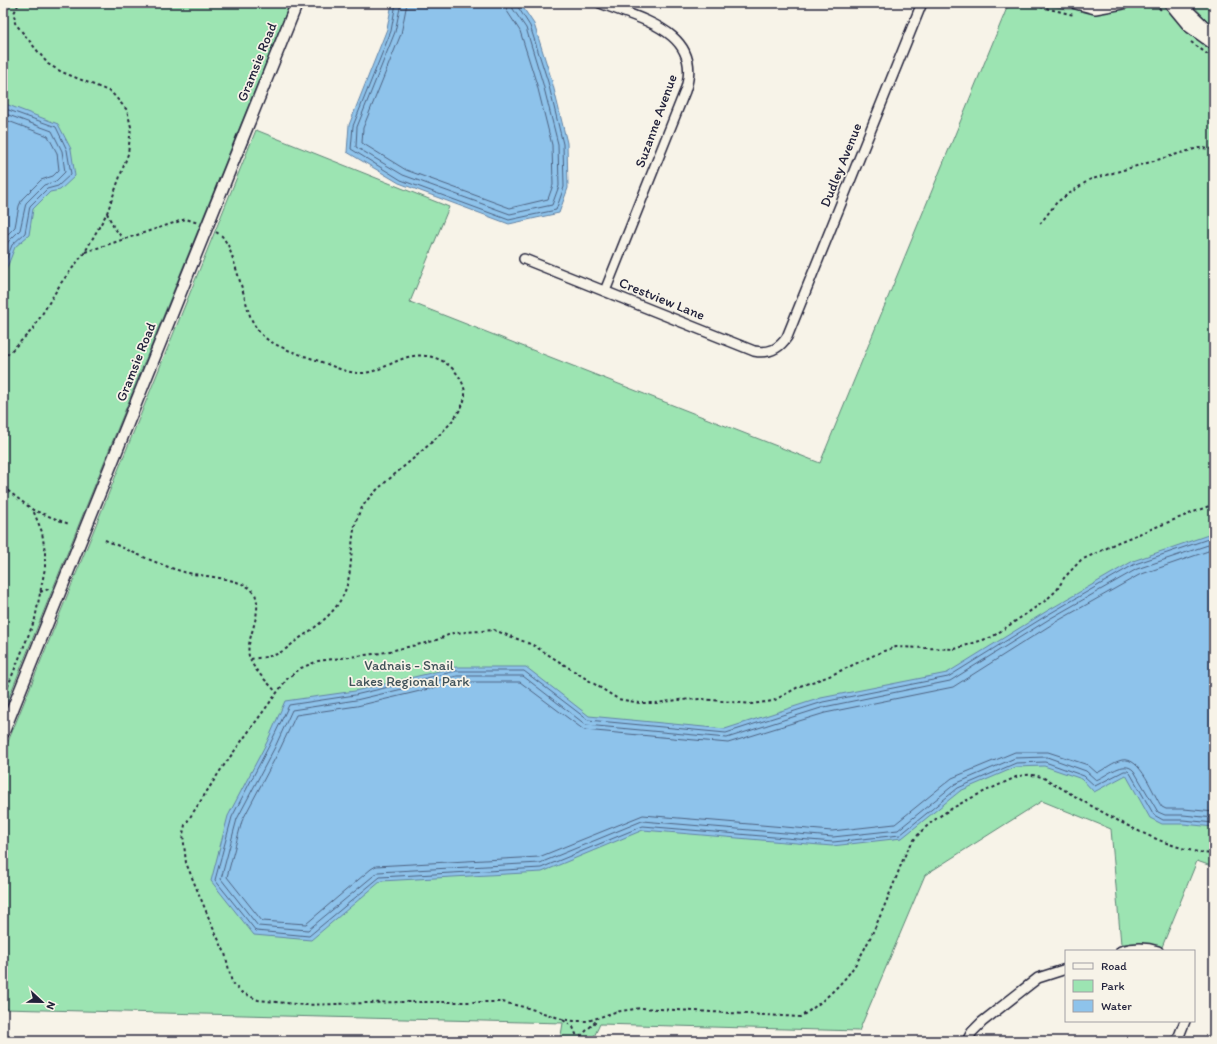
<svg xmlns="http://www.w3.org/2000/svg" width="1217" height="1044" font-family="Itim,sans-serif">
	<rect width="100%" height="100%" fill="#f7f3e8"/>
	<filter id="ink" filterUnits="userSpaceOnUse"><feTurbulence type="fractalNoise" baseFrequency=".025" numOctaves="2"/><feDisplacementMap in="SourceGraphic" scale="8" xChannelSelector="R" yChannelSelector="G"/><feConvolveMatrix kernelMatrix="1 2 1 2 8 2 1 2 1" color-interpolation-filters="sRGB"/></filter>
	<g filter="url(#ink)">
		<path fill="#9ce4b2" stroke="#5f8376" d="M3,3H290L3,712Z
			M1009,3H1041L1066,9L1091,10L1127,5L1134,3H1164L1188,31L1214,51V867L1197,861L1162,947L1142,943L1121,944L1111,829L1042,801L925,875L859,1031L600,1024L592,1041H560L563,1023L3,1009V754L256,130L449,207L410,302L820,463Z
			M1191,3H1214V28Z"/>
		<path fill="#8ec3eb" stroke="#6383a5" d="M392,3H520L534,24L552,81L567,143L568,188L559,213L509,224L399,183L347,152L349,125L387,29Z
			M3,103L58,124L71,149L75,176L60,190L50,192L33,209L29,235L15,247L3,278Z
			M1214,533V827L1183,824H1162L1150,818L1126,775L1094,792L1082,779L1044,766L1016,767L960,791L902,838L832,846L643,830L542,872L381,881L311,940L254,935L211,881L228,816L267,742L285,701L355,691L456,667H526L589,716L725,729L821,698L947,673L1047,611L1133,561Z"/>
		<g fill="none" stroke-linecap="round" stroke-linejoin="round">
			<path stroke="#4d6281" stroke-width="1" d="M396,3L391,31L353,126L351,149L401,180L509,220L556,210L564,187L563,144L548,82L530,26L518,7L517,3
				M401,3L395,32L357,127L356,147L403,175L510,214L552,205L559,186L558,144L543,84L526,28L513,9L512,3
				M407,3L401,34L363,128L362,143L406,170L510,208L548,199L553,185L552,145L537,85L520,31L507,11L506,3
				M3,108L56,127L67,150L71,174L58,186L47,189L30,206L25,233L12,245L3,268
				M3,113L52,131L62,151L65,172L56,181L44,185L26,203L20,230L8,242L3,254
				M3,119L48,136L57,153L59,170L53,176L41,180L22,199L19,206L15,227L3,239
				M1214,537L1135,564L1049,614L948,677L823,702L726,733L588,720L524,671H456L355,695L289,705L270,744L232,817L215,880L256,931L309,936L380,877L541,868L643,826L833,842L900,835L958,788L1016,763L1045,762L1084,776L1095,786L1124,771H1128L1130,773L1154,815L1163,820H1183L1214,823
				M1214,543L1137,569L1051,618L950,681L824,707L727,738L586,725L523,676H457L356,700L292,710L275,747L237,819L221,879L258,926L308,930L378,872L540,863L642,821L833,837L898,830L955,784L1015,758L1047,757L1086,771L1096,780C1107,776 1124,759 1134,771L1158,812L1165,815H1183L1214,818
				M1214,549L1139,575L1054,623L953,687L825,713L728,743L584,730L520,682H458L357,706L296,715L280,749L242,821L227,877L262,921L306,924L371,869L376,866L539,857L643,815L832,831L895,824L952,778L1015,752H1048L1088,765L1097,773C1105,769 1113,762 1122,760C1141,756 1153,795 1162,807L1166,809H1184L1214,812"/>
			<defs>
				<path id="minor" d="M600,3C640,19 705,32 685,91L605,291
					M524,259L754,351C769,354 779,349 787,337L922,3
					M1121,951C1134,947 1146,947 1158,951
					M967,1041L972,1032L982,1022L1038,978L1066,969
					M1177,1041L1185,1021"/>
				<path id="tertiary" d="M1076,3L1095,8L1123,3
					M1170,3L1189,26L1214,44
					M1184,3L1190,13L1214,36
					M3,733L297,3"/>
			</defs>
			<use href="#minor" stroke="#22223b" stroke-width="12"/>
			<use href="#tertiary" stroke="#22223b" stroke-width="14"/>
			<path stroke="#22223b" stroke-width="2" stroke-dasharray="3 3" stroke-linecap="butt" d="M1029,3L1041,7L1074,15
				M1155,3L1161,10
				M1133,7L1145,3
				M1191,42L1214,59
				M107,213L113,226L123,239
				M1040,224L1057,202L1089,180L1198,148L1214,149
				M216,232L222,236L228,245C234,261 239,278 244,295C247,305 249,316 254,324C257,330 262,336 268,340C284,350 302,355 319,361C333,366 348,374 363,373C377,372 389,364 402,359C423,351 445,357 458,375C462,381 465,388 465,395C464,425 390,474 369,498C347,523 355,551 348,581C342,609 319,625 297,640C291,645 284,651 277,654C269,657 258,658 250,659
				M85,252L186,219L198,223
				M3,359L33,329L61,283L85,252L107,213L128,154L131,127L127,110L111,92L62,72L48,64L23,33L15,23L14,13L19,3
				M3,487L33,510L69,524
				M1214,504L1116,543L1105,549L1081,560L1064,578L1057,590L1045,601L992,637L955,649L896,647L881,652L827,677L800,686L773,701L751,704L702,699L678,700L656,703H640L618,699L533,645L494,630L453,633L434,641L381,653L318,661L301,668L287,679L222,768L185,825L183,834L186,863L213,928L225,953L232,983L241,992L258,1000L304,1005L400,1002H502L528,1008L562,1019L574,1021H588L615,1012L641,1008L800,1017C818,1006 841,986 853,968C869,945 883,909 894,883C899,871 903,857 910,846C929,813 983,793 1016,777C1026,774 1034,774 1044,778C1091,805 1160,851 1214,854
				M105,540C131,551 156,564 184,572C200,577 251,577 256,597C262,618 243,643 250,659C255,672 268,682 277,693
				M40,592L49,589
				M3,698L35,619L45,568V552L42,532L33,510
				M563,1020L573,1027L578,1039
				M579,1041L578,1039L597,1020"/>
			<use href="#minor" stroke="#f7f3e8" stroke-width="9"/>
			<use href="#tertiary" stroke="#f7f3e8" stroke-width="11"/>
		</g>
	</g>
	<g text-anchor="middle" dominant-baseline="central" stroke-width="3.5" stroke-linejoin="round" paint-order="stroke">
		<g font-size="14" fill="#22223b" stroke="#f7f3e8">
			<text transform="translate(257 62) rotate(-68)">Gramsie Road</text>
			<text transform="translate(656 121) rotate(-70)">Suzanne Avenue</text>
			<text transform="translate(841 165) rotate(-68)">Dudley Avenue</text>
			<text transform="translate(662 299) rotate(22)">Crestview Lane</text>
			<text transform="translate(136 362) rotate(-68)">Gramsie Road</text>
		</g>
		<g font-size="14" fill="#405259" stroke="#f7f3e8">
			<text x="409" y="665">Vadnais - Snail<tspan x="409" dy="16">Lakes Regional Park</tspan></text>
		</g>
	</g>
	<rect width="1217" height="1044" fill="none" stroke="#f7f3e8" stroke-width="16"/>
	<rect x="8" y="8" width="1201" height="1028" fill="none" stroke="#22223b" stroke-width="1.5" filter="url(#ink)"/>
	<rect x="1065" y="950" width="130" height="72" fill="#f7f3e8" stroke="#a29fa3"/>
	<rect x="1073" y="963" width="20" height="6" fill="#f7f3e8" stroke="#a29fa3"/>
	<text x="1101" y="970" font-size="12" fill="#22223b">Road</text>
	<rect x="1073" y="980" width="20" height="12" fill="#9ce4b2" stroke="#a29fa3"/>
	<text x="1101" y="990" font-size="12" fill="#22223b">Park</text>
	<rect x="1073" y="1000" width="20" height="12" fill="#8ec3eb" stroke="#a29fa3"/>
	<text x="1101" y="1010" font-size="12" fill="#22223b">Water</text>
	<g transform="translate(42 1002) rotate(112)" stroke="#f7f3e8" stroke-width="3" paint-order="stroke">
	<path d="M0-3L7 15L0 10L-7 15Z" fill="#22223b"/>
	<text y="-6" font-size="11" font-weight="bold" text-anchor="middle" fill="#22223b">N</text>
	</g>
</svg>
